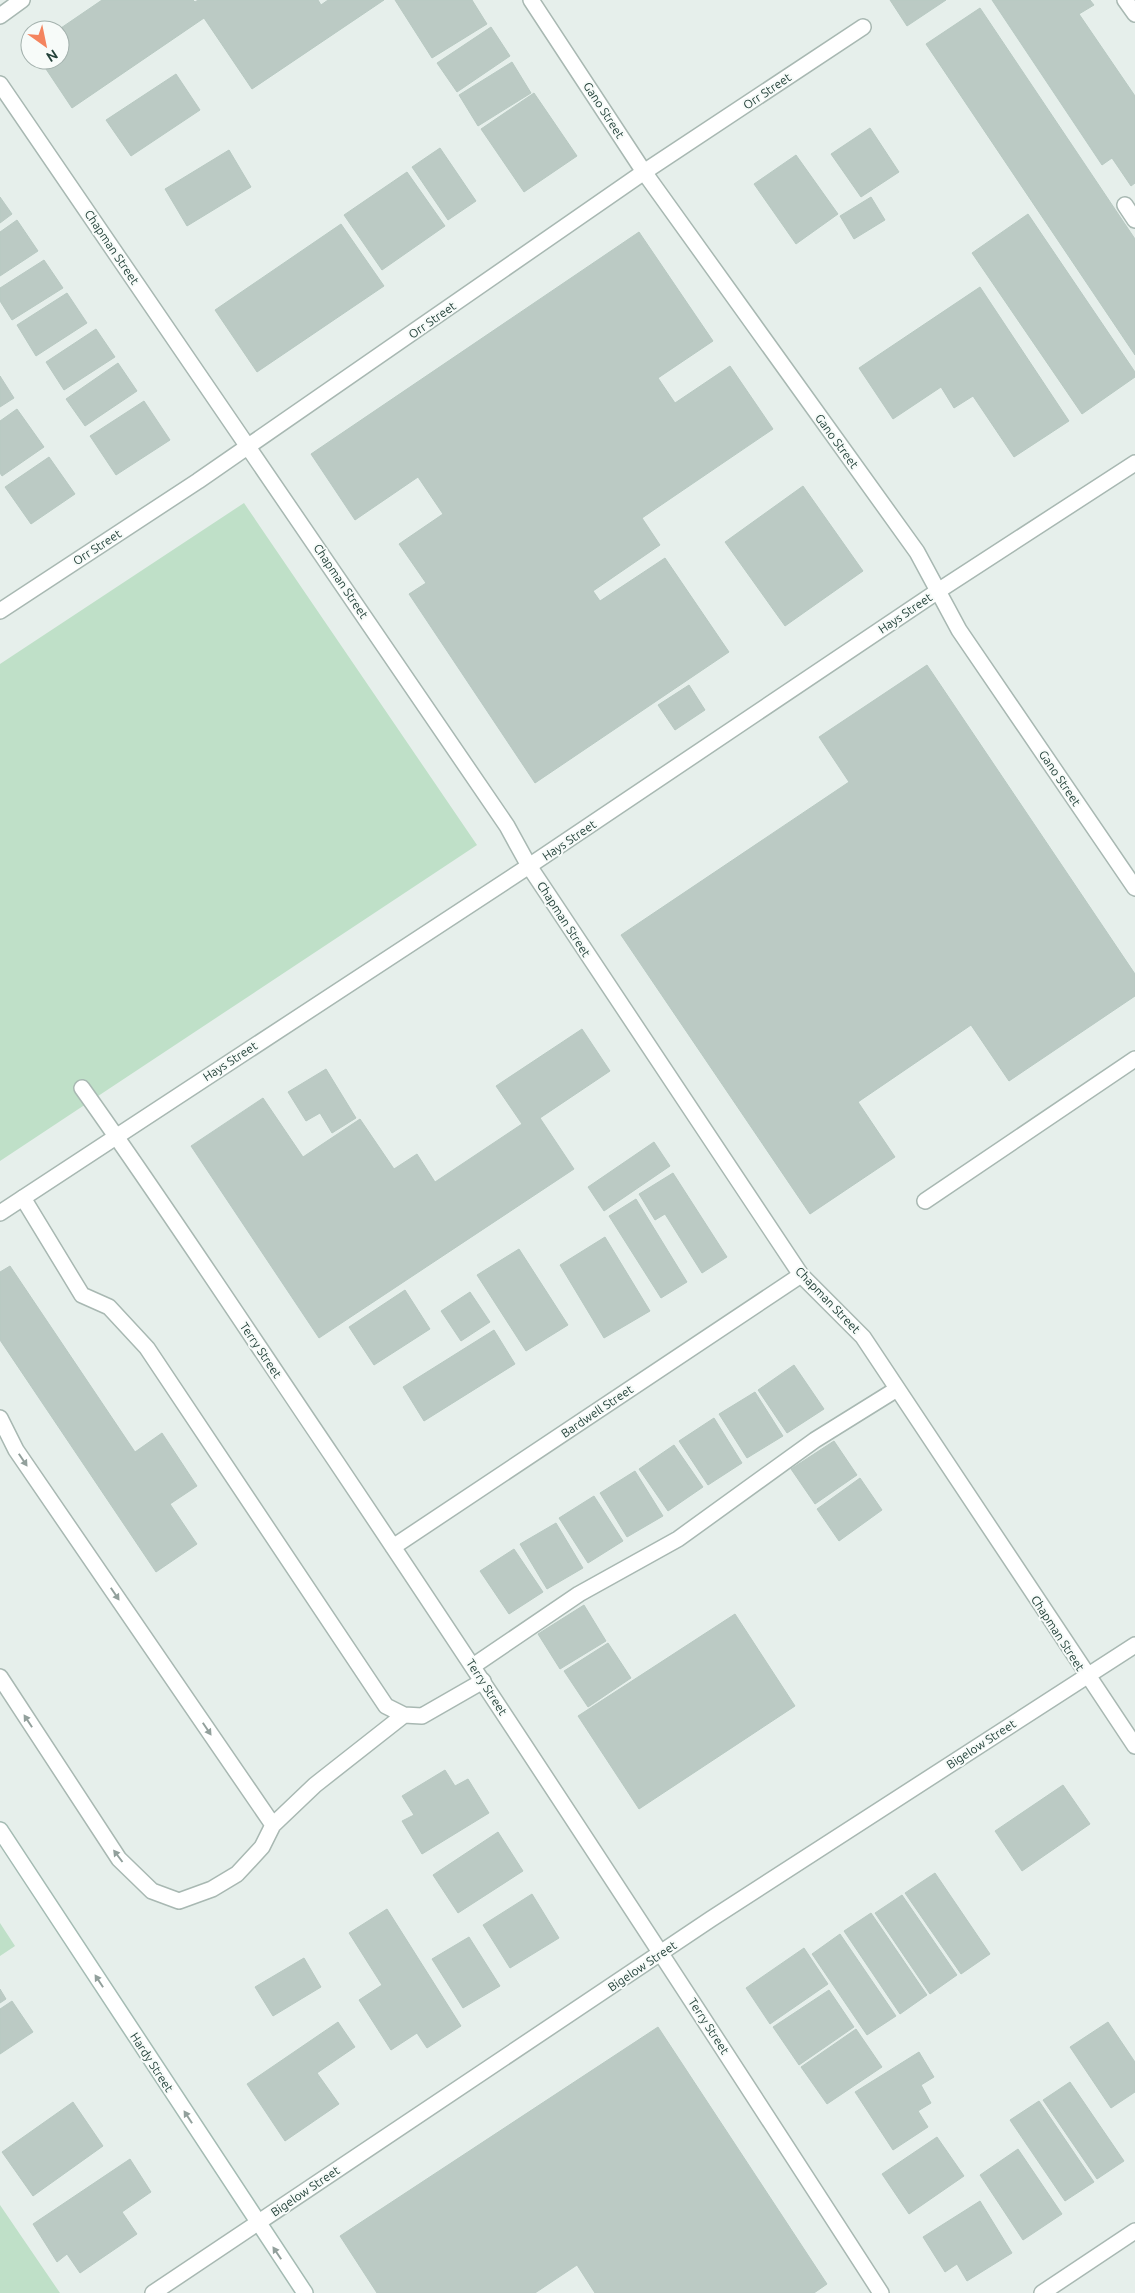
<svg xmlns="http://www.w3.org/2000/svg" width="1135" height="2293" font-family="Ubuntu,sans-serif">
	<rect width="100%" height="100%" fill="#e6efeb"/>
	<path fill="#bfe0c8" d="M244,503L477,845L0,1161V664Z
		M0,1923L15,1946L0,1956Z
		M0,2205L60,2293H0Z"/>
	<path fill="#bbcac4" stroke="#b8c9c2" d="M102,0H193L195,2L198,0H318L321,5L328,0H384L252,89L204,18L72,108L40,60H60V30H58Z
		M395,0H472L487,24L432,58Z
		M890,0H946L907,26Z
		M992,0H1090L1094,5L1079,14L1135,96V183L1131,186L1112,158L1102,165Z
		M980,8L1135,239V355L926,44Z
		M491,27L510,56L457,92L437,63Z
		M512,62L531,93L478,126L459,95Z
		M176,74L200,110L131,156L106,120Z
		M534,93L577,156L524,192L481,129Z
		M870,128L899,172L861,197L831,154Z
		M440,148L476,201L448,220L412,167Z
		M229,150L251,187L187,226L165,189Z
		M796,155L838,214L796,244L754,184Z
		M407,172L445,226L382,270L344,215Z
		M0,197L12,214L0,223Z
		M871,197L885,220L854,239L840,216Z
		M1028,214L1135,372V377L1082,414L972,253Z
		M17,220L38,251L0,276V232Z
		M341,224L384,286L257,372L215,310Z
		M639,232L713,341L658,378L675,403L730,366L773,429L642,518L660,545L593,591L600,601L665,558L729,652L535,783L409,594L426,583L399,544L443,514L418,477L355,520L311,454Z
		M44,260L63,288L12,320L0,301V288Z
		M980,287L1069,421L1014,457L973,396L954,408L941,387L893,419L859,368Z
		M67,293L87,323L36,356L17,325Z
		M96,329L115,357L64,390L46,362Z
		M118,363L137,391L85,426L66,399Z
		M0,376L14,398L0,407Z
		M144,401L170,440L116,475L90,436Z
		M17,409L44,447L2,476L0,473V421Z
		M49,457L75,494L31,524L5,487Z
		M803,486L863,571L785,626L725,542Z
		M927,665L1135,974V996L1009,1081L971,1025L858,1102L895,1157L810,1214L621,935L849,782L819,737Z
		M689,685L705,710L675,730L658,705Z
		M582,1029L610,1071L540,1118L574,1169L319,1338L191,1146L263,1098L303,1157L360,1119L394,1169L417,1154L435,1182L522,1124L496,1086Z
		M326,1069L356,1118L332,1133L320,1113L306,1121L288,1092Z
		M654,1142L670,1166L604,1211L588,1187Z
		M673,1173L727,1257L702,1273L665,1214L655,1220L639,1194Z
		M636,1199L687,1282L661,1298L609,1216Z
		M605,1237L650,1311L604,1338L560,1265Z
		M519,1249L568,1325L526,1351L477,1275Z
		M10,1266L135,1452L162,1433L197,1486L170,1504L197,1544L156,1572L0,1340V1272Z
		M405,1290L430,1329L374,1365L349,1327Z
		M470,1292L490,1322L461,1341L441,1311Z
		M494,1330L515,1364L424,1421L403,1387Z
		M794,1365L824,1409L787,1433L758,1390Z
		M755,1392L783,1436L747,1458L719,1414Z
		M714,1418L742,1463L708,1485L679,1441Z
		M834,1441L857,1475L815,1504L791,1469Z
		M674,1445L703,1487L668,1511L639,1469Z
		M635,1471L663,1516L627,1537L600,1493Z
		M860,1478L882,1510L839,1541L817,1509Z
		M594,1496L623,1541L588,1563L559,1518Z
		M556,1523L583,1568L547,1589L520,1544Z
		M514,1549L543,1592L509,1614L480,1571Z
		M584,1605L606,1641L560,1669L538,1634Z
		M735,1614L795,1706L639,1809L578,1716Z
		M608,1643L631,1678L588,1707L564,1671Z
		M445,1770L455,1786L468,1779L489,1813L422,1854L402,1821L414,1815L402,1796Z
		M1063,1785L1090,1824L1022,1871L995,1831Z
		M498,1832L523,1871L458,1913L433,1875Z
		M935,1873L990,1954L961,1974L905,1893Z
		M532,1894L559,1938L510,1968L483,1925Z
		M902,1895L957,1975L930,1994L875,1913Z
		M387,1909L461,2026L427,2048L417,2033L391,2050L359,2000L382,1985L349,1933Z
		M871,1913L927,1995L900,2014L844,1931Z
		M840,1934L896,2016L867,2035L812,1954Z
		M469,1937L500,1986L463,2008L432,1959Z
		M804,1948L828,1984L770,2024L746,1988Z
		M304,1958L321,1987L273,2016L255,1987Z
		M0,1989L6,1999L0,2003Z
		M829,1990L854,2027L799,2065L773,2027Z
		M12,2001L33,2032L0,2054V2009Z
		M338,2022L355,2047L317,2073L339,2104L285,2141L247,2084Z
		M1108,2022L1135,2062V2092L1111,2108L1070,2047Z
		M658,2027L827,2284L814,2293H595L577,2265L535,2293H377L340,2236Z
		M856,2029L882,2067L827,2104L801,2067Z
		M919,2052L934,2077L921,2085L931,2103L918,2111L928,2127L893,2150L855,2092Z
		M1070,2082L1124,2161L1097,2179L1043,2100Z
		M1039,2101L1094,2182L1065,2201L1010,2120Z
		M73,2102L103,2146L33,2196L2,2152Z
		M937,2137L964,2176L909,2214L882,2174Z
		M1018,2149L1062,2214L1023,2240L980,2175Z
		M130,2159L151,2192L122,2212L137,2234L80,2273L67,2254L57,2262L33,2224Z
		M980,2201L1012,2253L967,2281L957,2264L945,2272L923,2237Z"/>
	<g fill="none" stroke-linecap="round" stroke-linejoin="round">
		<defs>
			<path id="service" d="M1125,0L1135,14
				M1125,205L1135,220
				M23,1198L82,1295L109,1307L147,1348L386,1706L404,1715L422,1716L483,1681
				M925,1201L1135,1059
				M0,1418L16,1450L273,1825
				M473,1666L579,1594L678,1539L815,1440L897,1389
				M0,1677L119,1859L152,1891L179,1901L212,1889L237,1874L262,1847L273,1825L315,1785L404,1715"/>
			<path id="minor" d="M531,0L644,172L917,552L959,630L1135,888
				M0,16L22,0
				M0,84L507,826L529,866L555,905L801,1275L863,1337L1135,1746
				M0,611L198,481L644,172L863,27
				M82,1088C169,1210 251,1336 335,1460C520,1736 701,2014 881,2293
				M393,1547L801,1275
				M153,2293L711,1919L1135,1645
				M1042,2293L1135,2231"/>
			<path id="tertiary" d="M0,1213L529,866L938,591L1135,463"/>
			<path id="secondary" d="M0,1830L305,2293"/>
		</defs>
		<use href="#service" stroke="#a8b8b2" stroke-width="18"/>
		<use href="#minor" stroke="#a8b8b2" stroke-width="18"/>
		<use href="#tertiary" stroke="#a8b8b2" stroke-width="18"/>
		<use href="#secondary" stroke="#a4bbb3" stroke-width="18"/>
		<use href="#service" stroke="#fff" stroke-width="15"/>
		<use href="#minor" stroke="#fff" stroke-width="15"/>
		<use href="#tertiary" stroke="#fff" stroke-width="15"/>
		<use href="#secondary" stroke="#fff" stroke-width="15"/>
	</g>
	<defs><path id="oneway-solid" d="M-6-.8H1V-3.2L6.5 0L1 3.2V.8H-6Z" transform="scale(1.25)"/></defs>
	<g fill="#92a09c">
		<use href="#oneway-solid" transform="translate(23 1460) rotate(56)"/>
		<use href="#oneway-solid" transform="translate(115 1594) rotate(56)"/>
		<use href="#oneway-solid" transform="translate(28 1721) rotate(-123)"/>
		<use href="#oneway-solid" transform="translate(207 1729) rotate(56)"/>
		<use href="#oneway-solid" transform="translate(118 1856) rotate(-127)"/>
		<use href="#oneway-solid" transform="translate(99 1981) rotate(-123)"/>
		<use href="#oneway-solid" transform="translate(188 2117) rotate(-123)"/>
		<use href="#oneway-solid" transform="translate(277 2253) rotate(-124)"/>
	</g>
	<g text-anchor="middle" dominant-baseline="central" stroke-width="4" stroke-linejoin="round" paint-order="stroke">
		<g font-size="12" fill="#24423a" stroke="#f7fbf9">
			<text transform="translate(767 91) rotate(-34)">Orr Street</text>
			<text transform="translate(604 110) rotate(57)">Gano Street</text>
			<text transform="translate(112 247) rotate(56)">Chapman Street</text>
			<text transform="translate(432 320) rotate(-35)">Orr Street</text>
			<text transform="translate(837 441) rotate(54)">Gano Street</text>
			<text transform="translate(97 547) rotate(-33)">Orr Street</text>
			<text transform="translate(341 581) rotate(56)">Chapman Street</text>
			<text transform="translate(905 613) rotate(-34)">Hays Street</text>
			<text transform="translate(1060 778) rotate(56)">Gano Street</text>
			<text transform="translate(569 840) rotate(-34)">Hays Street</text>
			<text transform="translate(564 919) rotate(57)">Chapman Street</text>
			<text transform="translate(230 1061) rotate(-33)">Hays Street</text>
			<text transform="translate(828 1300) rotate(46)">Chapman Street</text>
			<text transform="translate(261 1350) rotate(56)">Terry Street</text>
			<text transform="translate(597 1411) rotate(-34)">Bardwell Street</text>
			<text transform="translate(1058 1633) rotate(57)">Chapman Street</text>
			<text transform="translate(487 1687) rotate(57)">Terry Street</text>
			<text transform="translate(981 1744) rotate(-33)">Bigelow Street</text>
			<text transform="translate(642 1966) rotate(-34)">Bigelow Street</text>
			<text transform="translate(709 2026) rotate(57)">Terry Street</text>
			<text transform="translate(152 2062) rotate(57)">Hardy Street</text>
			<text transform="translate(305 2191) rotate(-34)">Bigelow Street</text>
		</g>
	</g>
	<g transform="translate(45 45) rotate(147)"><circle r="24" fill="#f7fbf9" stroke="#a3b1ad"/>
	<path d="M0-4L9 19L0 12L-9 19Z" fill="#f4845f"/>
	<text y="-8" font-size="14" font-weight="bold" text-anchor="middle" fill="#24423a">N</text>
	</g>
</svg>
